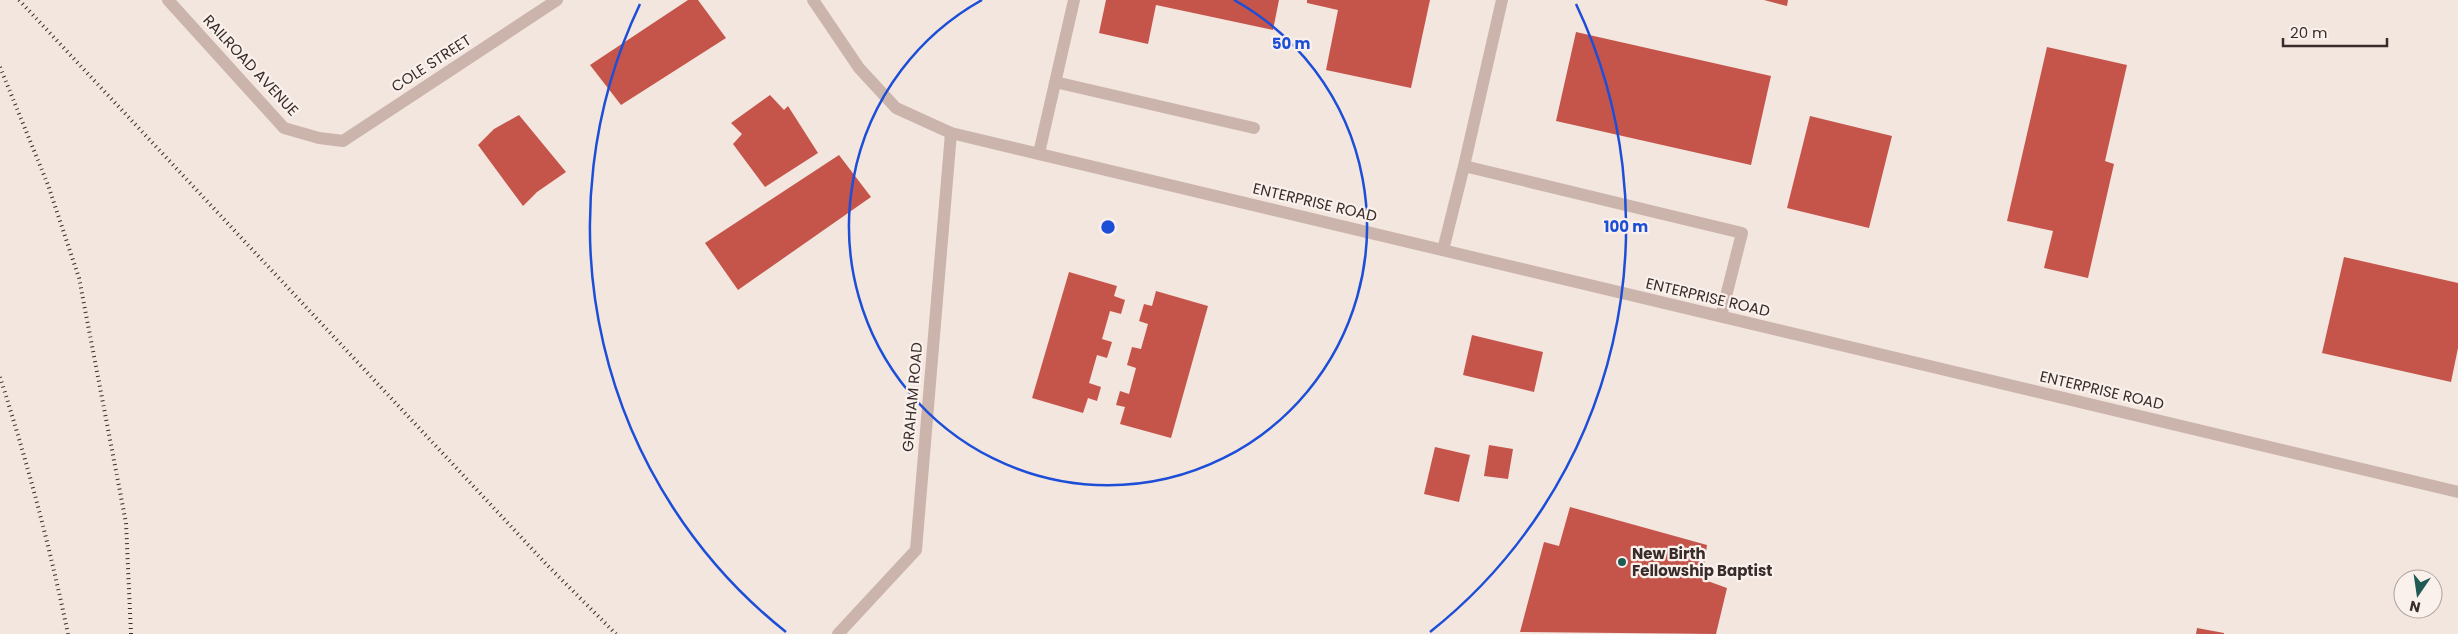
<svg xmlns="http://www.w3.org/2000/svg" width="2458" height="634" font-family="Poppins,sans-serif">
	<rect width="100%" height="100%" fill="#f3e6df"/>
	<path fill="#c5554b" d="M688,0H698L726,38L621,105L590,65Z
		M1106,0H1279L1273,30L1156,5L1148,44L1099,33Z
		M1307,0H1430L1411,88L1326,70L1338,10L1307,3Z
		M1764,0H1788L1787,6Z
		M1576,32L1771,76L1751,165L1556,121Z
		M2047,47L2127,65L2105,161L2114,164L2088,278L2044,268L2053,231L2007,221Z
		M770,95L784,110L788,106L818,153L765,187L733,144L742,134L731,123Z
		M519,115L566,172L537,192L523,206L478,145L494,129Z
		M1810,116L1892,136L1869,228L1787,208Z
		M839,155L871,197L738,290L705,243Z
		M2344,257L2458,283V348L2451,382L2322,353Z
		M1069,272L1117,286L1114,296L1125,300L1121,314L1110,311L1102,339L1112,342L1107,358L1097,355L1089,383L1101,387L1097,401L1088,398L1083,413L1032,398Z
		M1156,291L1208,306L1171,438L1120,424L1125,407L1116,405L1120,391L1129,394L1136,368L1127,365L1132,347L1141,349L1148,324L1139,321L1144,304L1152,306Z
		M1472,335L1543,352L1534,392L1463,375Z
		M1489,445L1513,449L1508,479L1484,476Z
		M1435,447L1470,455L1459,502L1424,494Z
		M1570,507L1707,545L1702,579L1727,588L1716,634L1520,632L1544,542L1559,546Z
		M2197,628L2224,633V634H2196Z"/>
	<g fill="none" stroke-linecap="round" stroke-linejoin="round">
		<path stroke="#cbb4ab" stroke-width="12" d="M1055,82L1254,128
			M1039,153L1074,0
			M1464,166L1502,0
			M1443,250L1464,166L1742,233L1721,316"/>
		<path stroke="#cbb4ab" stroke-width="12" d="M168,0L284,128L319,138L343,141L557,0
			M838,634L916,550L951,133"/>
		<path stroke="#cbb4ab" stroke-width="12" d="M813,0L859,68L896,108L951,133L2458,492"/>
		<path stroke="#392c2a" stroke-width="4" stroke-dasharray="1 4" stroke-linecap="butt" d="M19,0L548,566L616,634
			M0,67L48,185L79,278L126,523L131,634
			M0,377C27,461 50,547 68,634"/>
	</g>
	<g fill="none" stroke="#1d4ed8" stroke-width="2.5">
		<path d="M1234 0A259 259 0 1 1 982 0"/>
		<path d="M786 632A518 518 0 0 1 640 4M1576 4A518 518 0 0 1 1430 632"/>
	</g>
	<circle fill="#1f5a55" stroke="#faf1ec" stroke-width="2" cx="1622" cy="562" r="5"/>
	<g text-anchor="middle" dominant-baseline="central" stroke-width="4.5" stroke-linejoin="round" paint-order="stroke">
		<g font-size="15" fill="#392c2a" stroke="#faf1ec">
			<text transform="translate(431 63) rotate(-33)">COLE STREET</text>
			<text transform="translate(251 65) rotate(47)">RAILROAD AVENUE</text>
			<text transform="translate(1315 202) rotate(13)">ENTERPRISE ROAD</text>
			<text transform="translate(1708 297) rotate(13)">ENTERPRISE ROAD</text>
			<text transform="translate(2102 390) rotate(13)">ENTERPRISE ROAD</text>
			<text transform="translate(912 397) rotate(-85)">GRAHAM ROAD</text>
		</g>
		<g font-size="15" font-weight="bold" fill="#392c2a" stroke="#faf1ec" text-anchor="start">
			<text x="1632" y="553">New Birth<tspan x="1632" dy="17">Fellowship Baptist</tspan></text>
		</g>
	</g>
	<circle cx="1108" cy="227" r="8" fill="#1d4ed8" stroke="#faf1ec" stroke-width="2.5"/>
	<g font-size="15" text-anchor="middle" font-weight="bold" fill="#1d4ed8" stroke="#faf1ec" stroke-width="4.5" stroke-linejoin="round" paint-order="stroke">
		<text x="1291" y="49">50 m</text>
		<text x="1626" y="232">100 m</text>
	</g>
	<g transform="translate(2418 594) rotate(193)"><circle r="24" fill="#faf1ec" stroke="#ada29e"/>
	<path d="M0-4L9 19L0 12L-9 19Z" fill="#1f5a55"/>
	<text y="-8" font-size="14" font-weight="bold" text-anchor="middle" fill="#392c2a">N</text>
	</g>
	<path d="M2283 38v8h104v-8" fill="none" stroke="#392c2a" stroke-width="2.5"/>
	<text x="2290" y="38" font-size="15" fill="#392c2a" stroke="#faf1ec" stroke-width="4" paint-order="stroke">20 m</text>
</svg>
